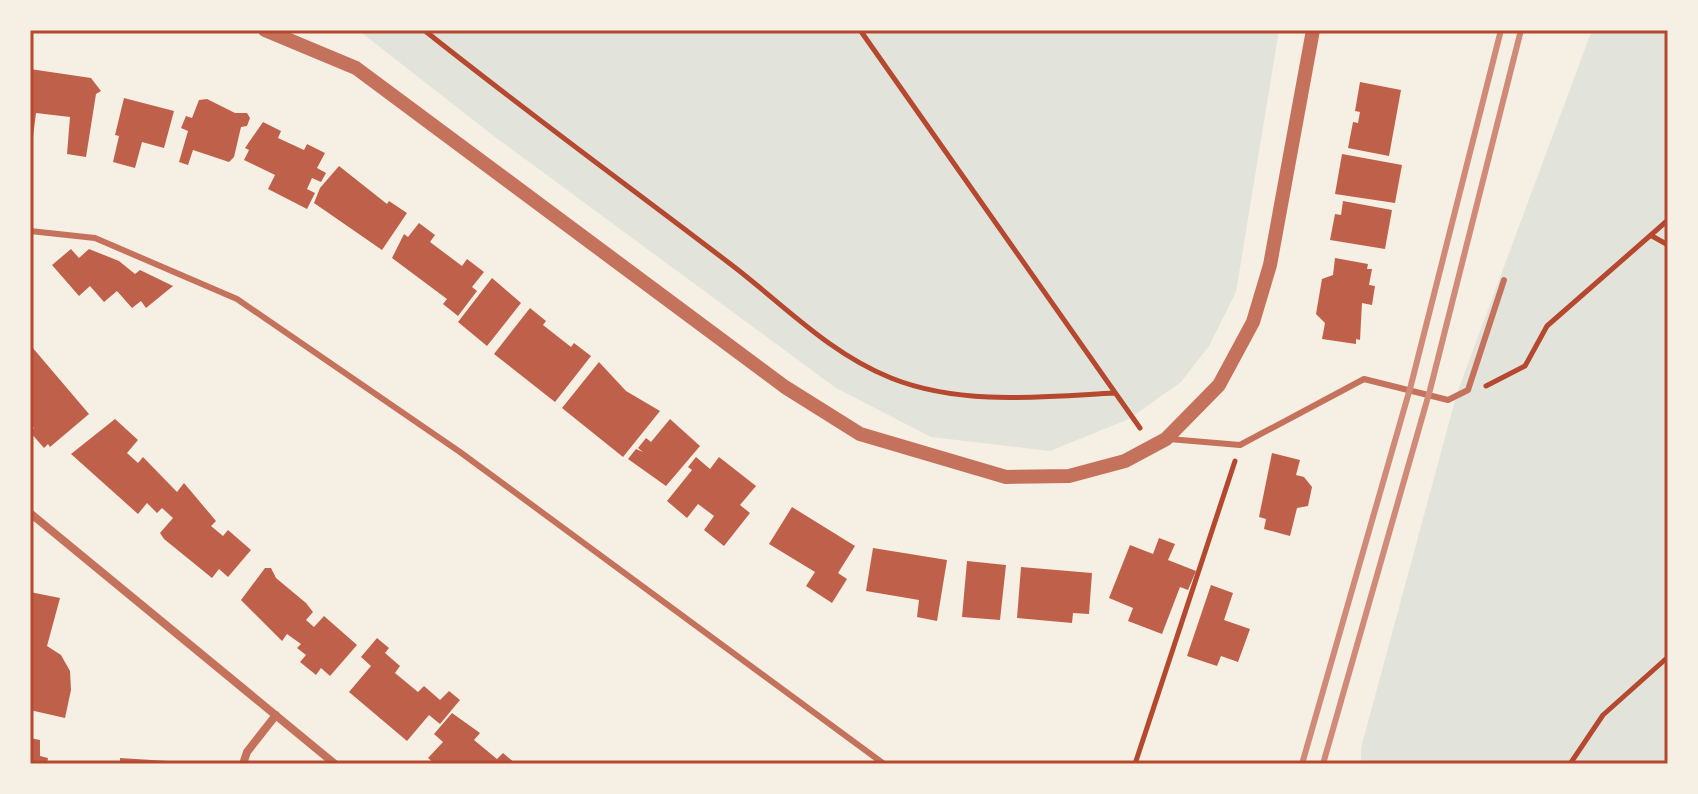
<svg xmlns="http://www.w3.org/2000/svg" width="1698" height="794" font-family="Raleway,sans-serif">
	<rect width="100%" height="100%" fill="#f6efe4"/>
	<path fill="#e2e4dc" d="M358,30H1279L1236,292L1209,346L1181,382L1129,419L1050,451L931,437L836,388L495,137Z
		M1592,30H1668V764H1361V748L1457,393Z"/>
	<path fill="#bf614a" d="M30,69L91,78L101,91L96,94L86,157L67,154L70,117L36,113L33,137L30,136Z
		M1360,82L1401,90L1389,156L1348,148L1353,122L1358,123L1360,112L1355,111Z
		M124,98L174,111L164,148L142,142L135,168L113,162L119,136L115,135Z
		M207,99L235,113H247L250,118L247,126L241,127L234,157L229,162L193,150L188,165L179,162L188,131L181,128L186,116L192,118L199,100Z
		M263,122L281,131L278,138L304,150L307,144L325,153L317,168L326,173L321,182L312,178L307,189L315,193L307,209L268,189L275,175L244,160L249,150L245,148Z
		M1342,154L1402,165L1395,203L1335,194Z
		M339,166L387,204L389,201L407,213L382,250L314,203L320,188Z
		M1343,201L1392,210L1385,249L1330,240L1335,214L1341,215Z
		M419,223L435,235L430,242L462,266L467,259L484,272L472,287L477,291L458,316L443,304L447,299L392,258L404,234L408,237Z
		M71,249L79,258L89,249L119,261L135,274L140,270L173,286L146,308L141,301L132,308L117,291L104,302L90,286L79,296L52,265Z
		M1335,258L1368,264L1367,269H1372L1369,285L1375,286L1372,305L1362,303L1360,340L1356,339V344L1322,339L1325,323L1316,314L1322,279L1333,275Z
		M492,278L521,303L487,346L458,322Z
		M530,308L546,321L543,325L571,347L574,343L591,356L555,402L494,354Z
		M32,347L89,414L50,447L48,444L44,448L30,432L34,428L30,423Z
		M599,362L626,391L660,411L623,457L562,408Z
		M115,419L138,440L127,453L138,463L143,457L177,492L184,483L216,521L211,526L223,536L228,530L251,550L228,577L219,569L212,578L164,539L160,533L173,518L162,508L157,513L147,503L138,514L71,454Z
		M670,419L700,446L666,486L628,459L636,449L643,452L638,448L646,438L651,442Z
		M1272,453L1300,460L1296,475L1304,477L1312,487L1308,506L1297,508L1290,536L1264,529L1266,519L1259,517Z
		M696,457L710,469L719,457L756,486L740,505L750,513L724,546L704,530L714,516L698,504L687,518L667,501L692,470L688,467Z
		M792,507L855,546L838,573L847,579L832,603L806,586L815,572L769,544Z
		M1159,538L1175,544L1168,560L1196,571L1188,590L1180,587L1162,634L1128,621L1133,608L1109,598L1130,545L1153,554Z
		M873,548L947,560L937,621L917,617L919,600L866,591Z
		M967,561L1006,565L1000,620L962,617Z
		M1021,567L1092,573L1089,614L1073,613L1072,623L1017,618Z
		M265,568H271L276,578L306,603L313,612L306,620L314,627L324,616L357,645L330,676L321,668L316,675L300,662L306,655L297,648L301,644L287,634L282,641L241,600Z
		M1211,585L1233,593L1224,620L1250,629L1238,662L1221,656L1217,666L1187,656Z
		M30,592L60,598L47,646L61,655L70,671L71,690L65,718L30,710Z
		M377,638L389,648L385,653L400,666L395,673L418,692L424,686L440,700L449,691L460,700L440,724L429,715L407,741L349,692L371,666L361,657Z
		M452,713L480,733L474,740L497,759L503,753L516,764H435L428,758L443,742L434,734Z
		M30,738L40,740V756L48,758L47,764H30Z
		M120,758L168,761V764H120Z"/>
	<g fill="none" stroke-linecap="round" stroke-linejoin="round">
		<path stroke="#b5482f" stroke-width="5" d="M424,30C525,111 630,187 733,266C785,306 829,353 891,378C961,406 1041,397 1114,393
			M860,30L1140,428
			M1652,236L1668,245
			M1486,386L1525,366L1547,326L1668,220
			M1135,764L1235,461
			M1570,764L1603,715L1668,657"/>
		<path stroke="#c5725c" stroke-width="6" d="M30,231L95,238L237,299L460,452L884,764
			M1169,439L1240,445L1364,379L1448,400L1468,390L1504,280"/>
		<path stroke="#c5725c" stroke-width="8" d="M30,513L335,764
			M243,764L247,752L276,715"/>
		<path stroke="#c5725c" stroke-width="14" d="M265,30L356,68L785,387L860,434L1006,477L1069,476L1125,461L1166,439L1219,385L1253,322L1270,265L1313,30"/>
		<path stroke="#cf8b77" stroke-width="6" d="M1302,764L1411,385L1501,30
			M1323,764L1430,390L1521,30"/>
	</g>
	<rect width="1698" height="794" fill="none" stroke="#f6efe4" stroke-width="64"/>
	<rect x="32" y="32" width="1634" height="730" fill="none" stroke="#b5482f" stroke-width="3"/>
</svg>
